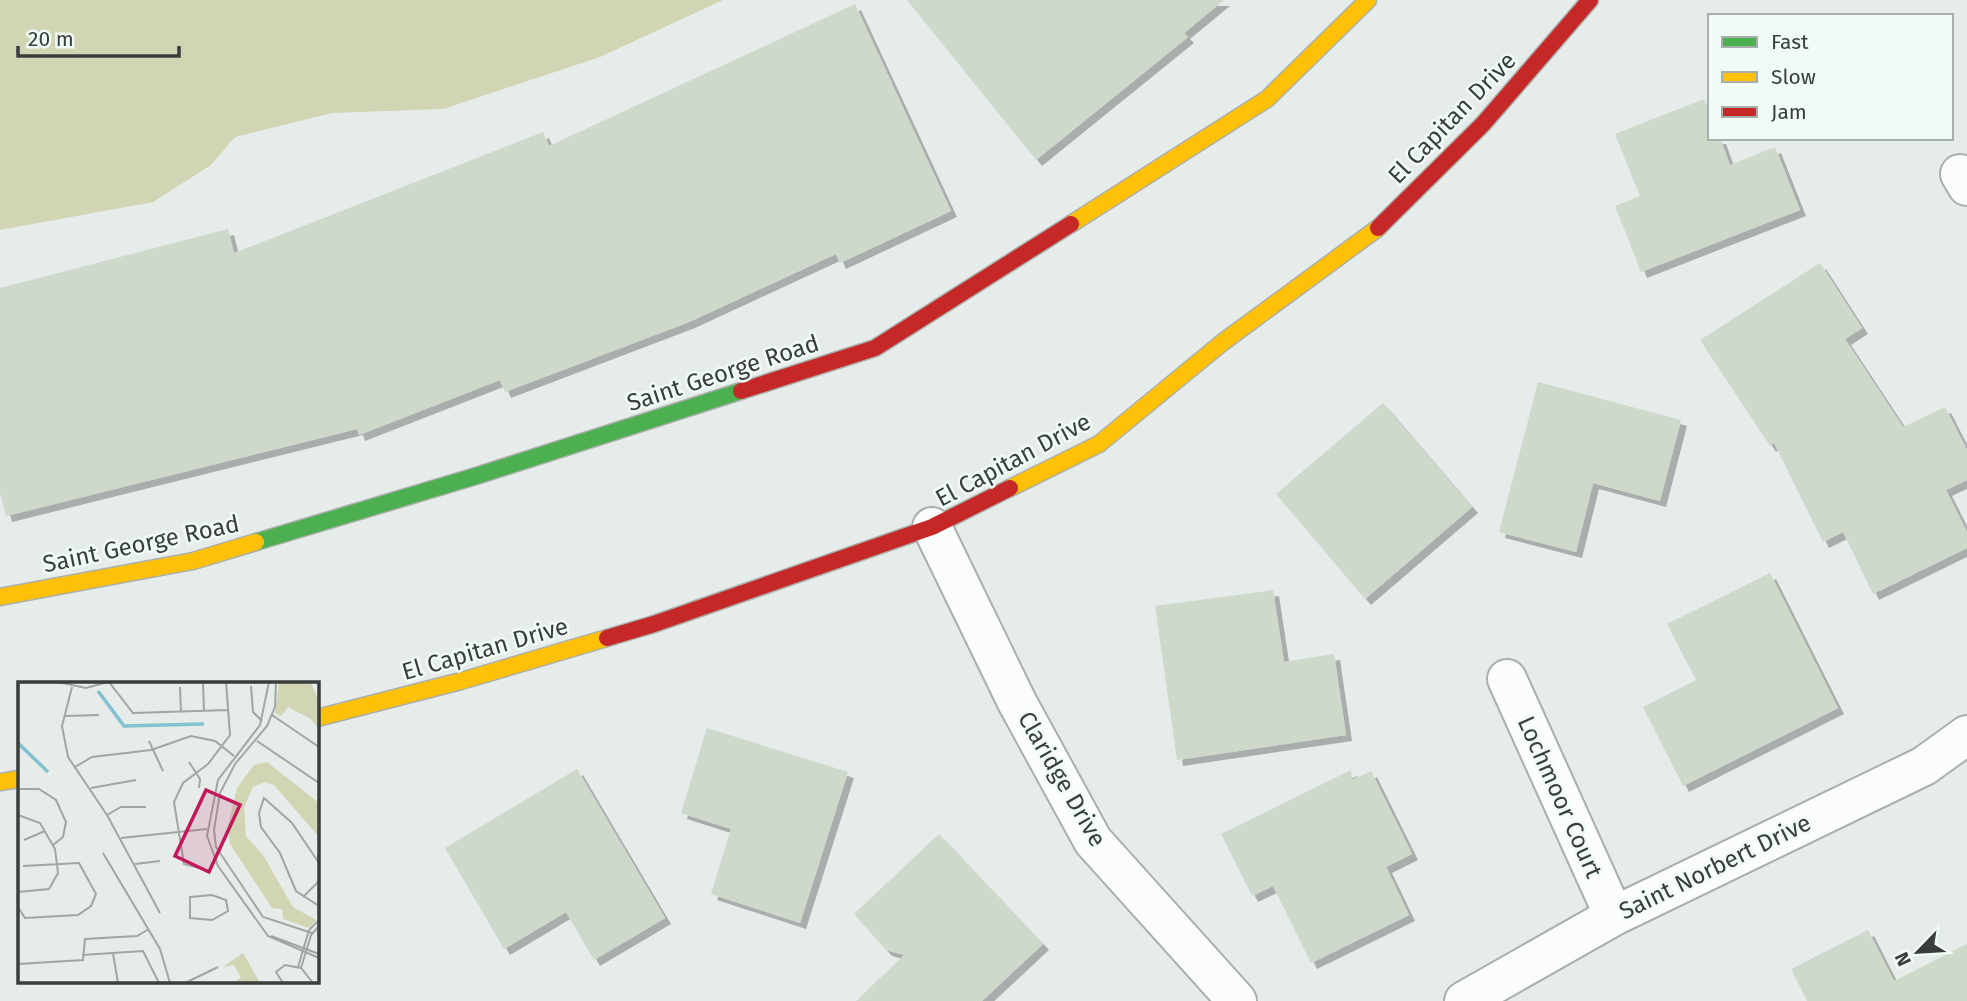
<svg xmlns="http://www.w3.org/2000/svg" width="1967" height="1001" font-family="'Fira Sans',sans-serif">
	<defs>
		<filter id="shadow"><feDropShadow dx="6" dy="6" stdDeviation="0" flood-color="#0004"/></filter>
	</defs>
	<rect width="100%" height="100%" fill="#e6ece9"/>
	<path fill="#d2d5b4" d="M0,0H723L600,57L443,109L332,113L235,137L211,165L153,202L0,230Z"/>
	<path fill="#ced9cc" filter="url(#shadow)" d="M907,0H1224L1184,33L1188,37L1036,160Z
		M855,4L951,211L840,263L836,254L689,322L505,392L500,380L359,435L357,429L6,516L0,493V288L228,229L234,253L543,132L549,146Z
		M1704,99L1710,113V138H1720L1730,165L1775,147L1800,210L1641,272L1615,206L1640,196L1615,134Z
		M1820,263L1862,328L1845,339L1903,427L1945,407L1967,450V480L1946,490L1967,532V548L1873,594L1843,532L1823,542L1774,443L1770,446L1700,340Z
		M1538,382L1681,420L1660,501L1593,483L1576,552L1499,532Z
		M1383,403L1472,507L1365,599L1276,494Z
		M1770,573L1838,708L1683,786L1643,707L1696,680L1667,624Z
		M1273,590L1284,662L1334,654L1346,735L1177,760L1155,606Z
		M707,728L848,772L800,923L711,894L731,829L681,813Z
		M577,769L665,918L594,960L566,912L504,949L445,848Z
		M1351,770L1352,780L1371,771L1412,854L1386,867L1409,915L1311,963L1273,886L1252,896L1221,834Z
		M939,834L1043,944L982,1001H856L904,955L886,950L854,914Z
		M1868,930L1894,981L1967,944V1001H1807L1791,969Z"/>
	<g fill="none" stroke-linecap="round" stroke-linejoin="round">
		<defs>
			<path id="street" d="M1960,174L1967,186
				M932,527L1017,702L1093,841L1237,1001
				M1507,679L1614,916
				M1464,1001L1614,916L1924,766L1967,735"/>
			<path id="fast" d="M256,542L476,476L741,391"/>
			<path id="slow" d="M1071,224L1267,99L1368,0
				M1010,488L1099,444L1223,342L1378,228
				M0,597L193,561L256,542
				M317,718L461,681L607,638
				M0,782L19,779"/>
			<path id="jam" d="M1378,228L1483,124L1590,0
				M741,391L875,348L1071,224
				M607,638L654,624L932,527L1010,488"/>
		</defs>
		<use href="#street" stroke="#abafac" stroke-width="42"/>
		<use href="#fast" stroke="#abafac" stroke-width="19"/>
		<use href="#slow" stroke="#abafac" stroke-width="19"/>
		<use href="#jam" stroke="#abafac" stroke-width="19"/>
		<use href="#street" stroke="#fbfcfc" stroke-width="38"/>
		<use href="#fast" stroke="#4caf50" stroke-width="16"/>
		<use href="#slow" stroke="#ffc107" stroke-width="16"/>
		<use href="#jam" stroke="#c62828" stroke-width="16"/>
	</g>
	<g text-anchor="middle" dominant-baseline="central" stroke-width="5" stroke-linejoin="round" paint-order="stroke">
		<g font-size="24" fill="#393d3b" stroke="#f1fbf6">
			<text transform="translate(1452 118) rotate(-46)">El Capitan Drive</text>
			<text transform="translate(723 373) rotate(-18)">Saint George Road</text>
			<text transform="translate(1013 460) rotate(-28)">El Capitan Drive</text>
			<text transform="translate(141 544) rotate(-12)">Saint George Road</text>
			<text transform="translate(485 649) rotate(-16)">El Capitan Drive</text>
			<text transform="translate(1062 779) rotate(60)">Claridge Drive</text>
			<text transform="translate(1560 797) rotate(66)">Lochmoor Court</text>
			<text transform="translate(1715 867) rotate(-26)">Saint Norbert Drive</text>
		</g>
	</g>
	<g transform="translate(18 682)">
		<rect width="301" height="301" fill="#e6ece9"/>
		<path d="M261,0L293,1L301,19V47L293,37L270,25L263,34L257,31ZM249,80L301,121V155L256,103L247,100L235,105L226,125L228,154L245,173L275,225L298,238L291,246L265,237L264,227L254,226L212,162L210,143L219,106L236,83ZM225,271L242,301H215L223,296L216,283L205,285Z" fill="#d2d5b4"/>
		<path fill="none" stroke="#83c1d0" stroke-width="3.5" d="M80,9L106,44L186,42M0,61L30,90"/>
		<path fill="none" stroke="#a1a6a3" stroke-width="2" d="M39,0L68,6L90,0M91,0L115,31L211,28M185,0L186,29M251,0L242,43L200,98L189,154L200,184L250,254L301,276M258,0L257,25L249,44L217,82L202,111L196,148L198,165L245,235L294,251M233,4L235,30L244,39M54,5L44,44L50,75L89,133L142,231M162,5L163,30M254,33L301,65M46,34L81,33M131,59L145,89M239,59L301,101M171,80L182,97L181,106M57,85L74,75L133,68L173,54L197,59L216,74M73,106L118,98M0,107H21L38,118L48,140L45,155L35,163M0,133L22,141L37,167L40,191L31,207L0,210M89,133L103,125H128M103,156L189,147M6,158L27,149M85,171L142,267L152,301M301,181L274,141L246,116L241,131L243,145L262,171L278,209L301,224M117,182L142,179M185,187L166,182L156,120L165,101L190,82L212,53L208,0M194,213L208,218L210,229L194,238L172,236V215ZM285,215L301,199M0,225L7,236L60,233L73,224L78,212L61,181L5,184M253,254L301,272M95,271L100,301M64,273L125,269L141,301M0,282L65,278L67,257L119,254L131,247M280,285L291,248L301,238M283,286L293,253L301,244M167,301L200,285M265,301L258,290L267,283L283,286L295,301"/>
		<path fill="#c2185b" fill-opacity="0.15" stroke="#c2185b" stroke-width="3.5" d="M188,108L222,123L191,190L157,174Z"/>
		<rect width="301" height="301" fill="none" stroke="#393d3b" stroke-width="3.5"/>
	</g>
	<rect x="1708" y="14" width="245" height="126" fill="#f1fbf6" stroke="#a7afab" stroke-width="2"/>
	<rect x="1722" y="37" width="35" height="10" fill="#4caf50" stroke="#a7afab" stroke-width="2"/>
	<text x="1771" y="49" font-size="21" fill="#393d3b">Fast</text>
	<rect x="1722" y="72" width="35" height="10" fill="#ffc107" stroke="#a7afab" stroke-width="2"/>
	<text x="1771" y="84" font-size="21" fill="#393d3b">Slow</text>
	<rect x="1722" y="107" width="35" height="10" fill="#c62828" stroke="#a7afab" stroke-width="2"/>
	<text x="1771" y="119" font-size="21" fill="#393d3b">Jam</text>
	<g transform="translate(1918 952) rotate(245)" stroke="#f1fbf6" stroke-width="5" paint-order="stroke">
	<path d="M0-5L12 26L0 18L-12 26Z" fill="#393d3b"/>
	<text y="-10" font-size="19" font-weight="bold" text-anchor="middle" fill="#393d3b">N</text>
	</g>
	<path d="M18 46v10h161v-10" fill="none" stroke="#393d3b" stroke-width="3.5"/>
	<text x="28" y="46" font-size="21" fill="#393d3b" stroke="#f1fbf6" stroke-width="5" paint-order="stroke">20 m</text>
</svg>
